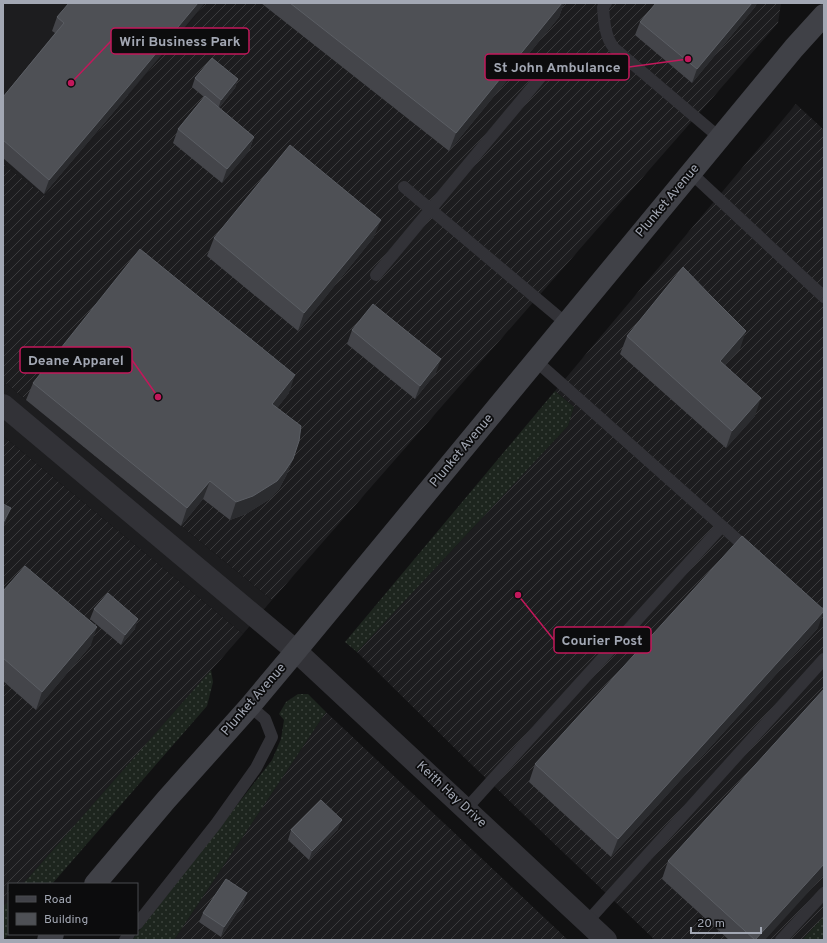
<svg xmlns="http://www.w3.org/2000/svg" width="827" height="943" font-family="Overpass,sans-serif">
	<defs>
		<pattern id="industrial-furrows" width="10" height="10" patternUnits="userSpaceOnUse"><rect width="10" height="10" fill="#1d1d1f"/><path d="M-1 1l2-2M0 10L10 0M9 11l2-2" fill="none" stroke="#3b3b3d"/></pattern>
		<pattern id="grass-dots" width="8" height="8" patternUnits="userSpaceOnUse"><rect width="8" height="8" fill="#1d251e"/><path d="M2 2h.1M6 6h.1" fill="none" stroke="#3b423c" stroke-width="1.8" stroke-linecap="round"/></pattern>
	</defs>
	<rect width="100%" height="100%" fill="#111112"/>
	<path fill="#1d1d1f" d="M3,3H206L45,197L3,164Z
		M3,381L272,600L243,634L3,436Z"/>
	<path fill="url(#industrial-furrows)" d="M206,3H781L778,23L272,600L3,381V164L45,196Z
		M796,104L824,130V916L802,940H655L471,764L357,652L568,426L574,407L555,391Z
		M3,436L243,634L23,884H9V901L3,907Z
		M326,712L568,940H174Z"/>
	<path fill="url(#grass-dots)" d="M555,391L574,407L568,426L357,652L345,642Z
		M211,670L213,682L207,706L52,884H23Z
		M298,694H308L326,712L174,940H132L272,760L281,739L284,720L279,714L286,702Z
		M9,901V934L3,940V907Z
		M824,916V940H802Z"/>
	<g fill="none" stroke-linecap="round" stroke-linejoin="round">
		<path stroke="#323237" stroke-width="12" d="M606,3L603,7C604,21 605,37 614,48L720,138
			M691,173L824,297
			M404,187L567,324
			M376,275L554,61
			M536,361L750,551
			M466,809L722,526
			M587,922L824,659
			M137,924L216,824L256,768L272,737L265,719L250,706
			M125,940L129,934
			M781,940L824,893"/>
		<path stroke="#323237" stroke-width="22" d="M3,405L296,651L606,940"/>
		<path stroke="#404147" stroke-width="22" d="M95,884L166,800L250,706L296,651L794,48L824,15
			M48,940L53,934"/>
	</g>
	<path fill="#44454a" d="M69,3L128,95L44,194L3,158V97L55,33L52,31L57,17Z
		M261,3H564L559,17L449,151Z
		M656,3H757L755,7L692,83L635,35L640,22Z
		M195,78L238,79L235,88L219,108L254,137L249,151L222,183L173,143L178,129L204,97L192,87Z
		M374,237L298,331L207,256L214,238Z
		M352,330L436,373L415,399L347,344Z
		M627,336L740,349L725,365L755,416L726,448L620,354Z
		M33,383L289,393L277,408L293,459L286,476L279,489L270,499L246,514L230,520L203,499L181,526L26,400Z
		M3,591L91,645L36,710L3,681Z
		M94,609L135,629L121,645L90,619Z
		M818,628L611,857L529,782L535,764Z
		M338,829L309,860L288,840L291,830Z
		M668,861L765,940H729L662,879Z
		M244,903L221,937L199,922L203,913Z"/>
	<path fill="#2b2c2f" d="M198,3H205L128,95L44,194L49,180Z
		M562,3H564L559,17L449,151L456,133Z
		M752,3H757L755,7L692,83L697,69Z
		M238,79L235,88L218,109L221,100Z
		M254,137L249,151L222,183L227,169Z
		M381,220L374,237L298,331L304,313Z
		M746,331L740,349L713,378L720,361Z
		M441,359L436,373L415,399L420,386Z
		M295,375L289,393L266,422L272,404Z
		M761,398L755,416L726,448L732,431Z
		M293,459L286,476L279,489L270,499L246,514L230,520L236,502Z
		M210,481L203,499L181,526L187,508Z
		M11,508L4,526L3,528V523Z
		M824,611L818,628L611,857L618,839Z
		M138,619L135,629L121,645L125,635Z
		M97,627L91,645L36,710L42,692Z
		M342,820L338,829L309,860L312,851Z
		M824,864V875L765,940H755Z
		M247,893L244,903L221,937L224,927Z"/>
	<path fill="#4e5055" stroke="#5b5e64" d="M69,3H198L133,81L49,180L3,140V97L64,23L57,17Z
		M290,3H562L456,133Z
		M656,3H752L697,69L640,22Z
		M212,58L238,79L221,100L195,78Z
		M205,96L254,137L227,169L178,129Z
		M290,145L381,220L304,313L214,238Z
		M140,249L295,375L272,404L301,426L299,441L293,459L285,471L277,481L253,496L236,502L210,481L187,508L33,383Z
		M683,267L712,297L746,331L720,361L761,398L732,431L627,336Z
		M373,304L441,359L420,386L352,330Z
		M3,504L11,508L3,523Z
		M742,536L824,610V611L618,839L535,764Z
		M25,566L97,627L42,692L3,658V591Z
		M108,593L138,619L125,635L94,609Z
		M824,689V864L755,940L668,861Z
		M321,800L342,820L312,851L291,830Z
		M226,879L247,893L224,927L203,913Z"/>
	<g text-anchor="middle" dominant-baseline="central" stroke-width="3.5" stroke-linejoin="round" paint-order="stroke">
		<g font-size="13" fill="#a2a7b3" stroke="#0c0c0d">
			<text transform="translate(668 201) rotate(-50)">Plunket Avenue</text>
			<text transform="translate(462 451) rotate(-50)">Plunket Avenue</text>
			<text transform="translate(254 700) rotate(-49)">Plunket Avenue</text>
			<text transform="translate(451 795) rotate(43)">Keith Hay Drive</text>
		</g>
	</g>
	<path fill="none" stroke="#c2185b" stroke-width="1.5" d="M71 83L111 41M688 59L629 67M158 397L132 360M518 595L554 640"/>
	<g fill="#c2185b" stroke="#0c0c0d" stroke-width="1.5">
		<circle cx="71" cy="83" r="4"/>
		<circle cx="688" cy="59" r="4"/>
		<circle cx="158" cy="397" r="4"/>
		<circle cx="518" cy="595" r="4"/>
	</g>
	<g fill="#0c0c0d" stroke="#c2185b" stroke-width="1.5">
		<rect x="111" y="28" width="138" height="26" rx="4"/>
		<rect x="485" y="54" width="144" height="26" rx="4"/>
		<rect x="20" y="347" width="112" height="26" rx="4"/>
		<rect x="554" y="627" width="97" height="26" rx="4"/>
	</g>
	<g font-size="14" text-anchor="middle" font-weight="bold" fill="#a2a7b3">
		<text x="180" y="46">Wiri Business Park</text>
		<text x="557" y="72">St John Ambulance</text>
		<text x="76" y="365">Deane Apparel</text>
		<text x="602" y="645">Courier Post</text>
	</g>
	<rect width="827" height="943" fill="none" stroke="#a2a7b3" stroke-width="8"/>
	<rect x="8" y="883" width="130" height="52" fill="#0c0c0d" stroke="#484a4f"/>
	<rect x="16" y="896" width="20" height="6" fill="#404147" stroke="#484a4f"/>
	<text x="44" y="903" font-size="12" fill="#a2a7b3">Road</text>
	<rect x="16" y="913" width="20" height="12" fill="#4e5055" stroke="#484a4f"/>
	<text x="44" y="923" font-size="12" fill="#a2a7b3">Building</text>
	<path d="M691 927v6h70v-6" fill="none" stroke="#a2a7b3" stroke-width="2"/>
	<text x="697" y="927" font-size="12" fill="#a2a7b3" stroke="#0c0c0d" stroke-width="3" paint-order="stroke">20 m</text>
</svg>
